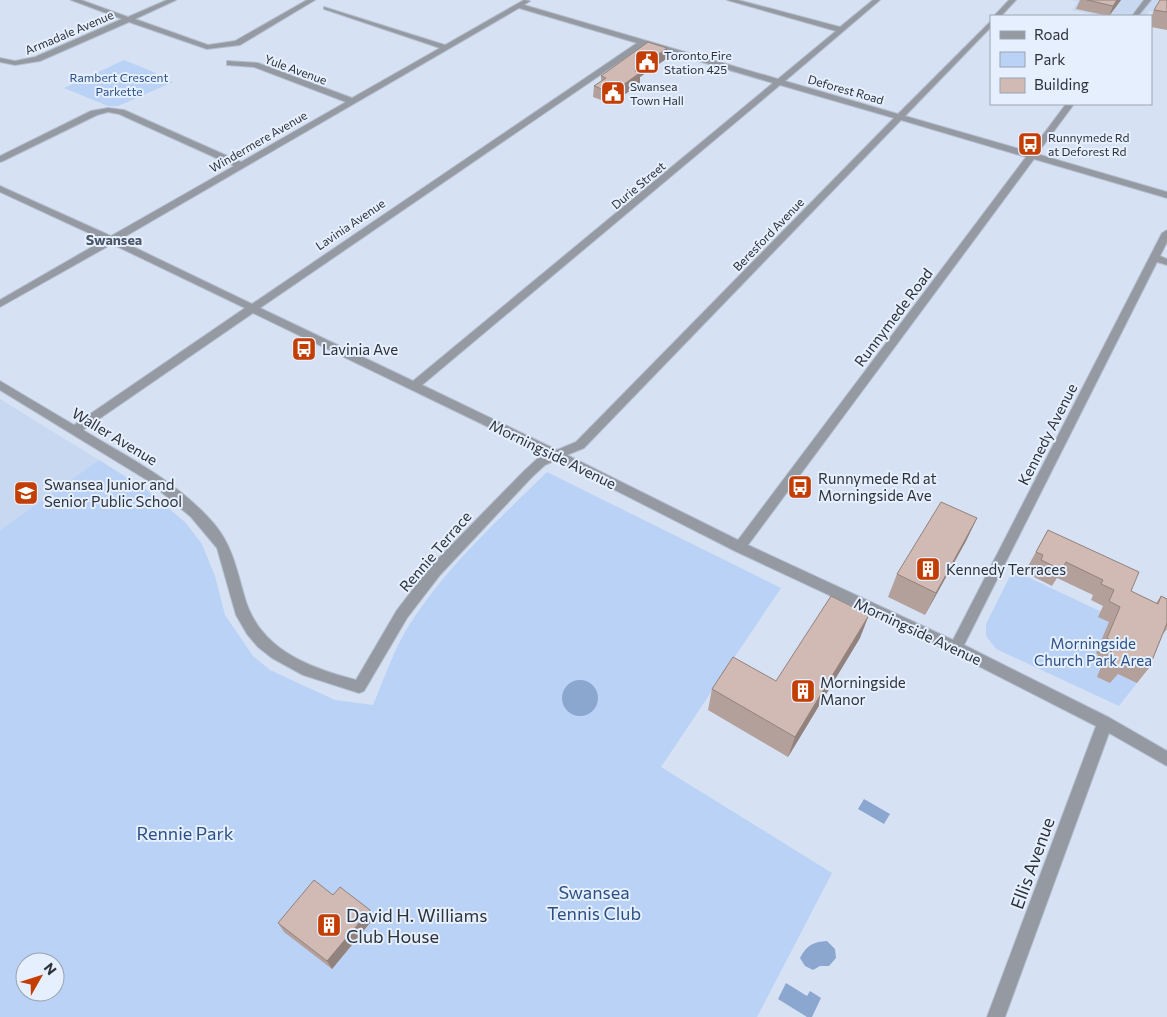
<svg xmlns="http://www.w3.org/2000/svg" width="1167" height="1017" font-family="Commissioner,sans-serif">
	<rect width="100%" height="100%" fill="#d6e2f4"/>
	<path fill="#c7d8f0" d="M1071,0H1167V15L1149,11L1145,16H1102L1072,10L1078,2Z
		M0,399L99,460L0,530Z"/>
	<path fill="#bad2f5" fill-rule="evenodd" d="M124,60L156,73L153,75L173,82L118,106H108L64,88Z
		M99,460L147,490L185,522L202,544L215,576L225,615L253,656L270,670L335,700L373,705C383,681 392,655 405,632C440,573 498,520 547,472L781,588L661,767L832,873L757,1017H0V530ZM25,962H55V992H25Z
		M1013,570L1159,639L1137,683L1119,706L996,649L986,636V624Z"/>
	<path fill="#8ba7d0" d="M562 698a18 18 0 1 1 36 0a18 18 0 1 1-36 0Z
		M864,799L890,814L884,824L858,809Z
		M827,941L835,949L836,958L829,966H820L813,970L805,966L800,958C807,945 813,942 827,941Z
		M786,983L807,996L810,991L821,998L812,1017H807L778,999Z"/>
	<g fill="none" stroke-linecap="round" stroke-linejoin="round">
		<defs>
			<path id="minor" d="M71,0H81L128,17L167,0H176L135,19L208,45L235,41L307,0H315L240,45L207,49L129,22L40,61L15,65L0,62V58L15,61L35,57L122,19Z
				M524,0L530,1L524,5L778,79L836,31L727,0H738L840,27L873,0H880L785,81L898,114L991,21V27L905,116L1030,152L1066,104H1074L1037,154L1167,192V198L1034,159L748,545L953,640L1162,233L1167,230V242L1160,256L1167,259V265L1157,262L964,645L1110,718L1167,751V766L1109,733L1005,1017H987L1096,726L951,652L735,551L556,460L545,465L532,477L440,575L407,618L364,691L359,693L303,675L272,658L258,647L247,634L236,615L217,548L191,517L147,480L0,390V381L74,425L245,308L112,244L0,307V300L104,240L0,192V186L111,236L234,166L119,114L108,112L97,115L3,161L0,162V156L91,111L108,108L124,110L241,162L346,102L254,67L227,65V61L258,63L352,98L440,48L324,9V7L445,45ZM519,8L637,43L252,304L119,240ZM644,45L773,83L413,381L260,308ZM780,85L894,118L576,442L557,450L422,385ZM901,120L1026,157L738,540L567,455L584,448ZM253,313L546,455L537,459L524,471L430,567L397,610L356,680C307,667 258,649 244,595C237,570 232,546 215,525C180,483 129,458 83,430Z
				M1009,0H1016L1001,16H994Z
				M1144,0H1151L1138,16H1132Z"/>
		</defs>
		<use href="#minor" stroke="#b4bfcf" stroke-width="2"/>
		<use href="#minor" fill="#959aa2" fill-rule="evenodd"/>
	</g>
	<path fill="#b3a09a" d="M1080,0H1121L1109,16L1076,9Z
		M1167,0V30L1151,27V18L1154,10Z
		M666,59L640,77V83L612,104L593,97L594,86L601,81V76Z
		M977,518L966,541L925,615L888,597L897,574Z
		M1048,530L1131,591L1156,603L1161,596L1167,599V629L1163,634L1149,668L1137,683L1118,674L1110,683L1097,677L1101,667L1094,663L1098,655L1096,653L1109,622L1098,617L1103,606L1091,600L1093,595L1057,578L1052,586L1032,576L1034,571L1027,568Z
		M860,638L788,757L708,710L712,689L776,681Z
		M333,895L374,918L332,969L284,932L278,923Z"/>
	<path fill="#92827d" d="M1117,0H1121L1109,16L1113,6Z
		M667,48L666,59L640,77V83L612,104V93L635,71Z
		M977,518L966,541L925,615L936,593Z
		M869,615L860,638L788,757L795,737Z
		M370,910L374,918L332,969L327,961Z"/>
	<path fill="#d0bab3" stroke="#92827d" d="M1087,0H1117L1113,6Z
		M1160,0H1167V12L1154,10Z
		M648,42L667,48L635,71L641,72L612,93L594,86L606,78L601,76Z
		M941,502L977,518L936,593L897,574Z
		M1048,530L1139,572L1131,591L1158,604L1161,596L1167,599V623L1149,668L1127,657L1122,668L1108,662L1112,652L1105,648L1109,639L1107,638L1120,607L1109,601L1114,590L1101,584L1103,580L1066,562L1062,570L1041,560L1043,555L1036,552Z
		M831,596L869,615L795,737L712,689L733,657L776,681Z
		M314,880L333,895L340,887L370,910L327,961L278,923Z"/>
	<defs>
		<symbol id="civic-square" viewBox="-11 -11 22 22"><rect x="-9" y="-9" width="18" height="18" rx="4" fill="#c43d02" stroke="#e5effe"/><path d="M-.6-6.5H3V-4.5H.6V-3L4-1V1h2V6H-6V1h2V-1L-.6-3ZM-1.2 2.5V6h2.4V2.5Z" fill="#fff"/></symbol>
		<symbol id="bus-square" viewBox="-11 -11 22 22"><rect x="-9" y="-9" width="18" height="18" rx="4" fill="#c43d02" stroke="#e5effe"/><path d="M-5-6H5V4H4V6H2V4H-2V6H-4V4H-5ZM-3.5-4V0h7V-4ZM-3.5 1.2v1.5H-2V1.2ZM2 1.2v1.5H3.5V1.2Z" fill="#fff"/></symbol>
		<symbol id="school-square" viewBox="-11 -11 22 22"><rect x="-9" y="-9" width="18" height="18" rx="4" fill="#c43d02" stroke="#e5effe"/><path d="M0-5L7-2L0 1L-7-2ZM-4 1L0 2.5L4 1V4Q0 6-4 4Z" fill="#fff"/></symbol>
		<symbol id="building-square" viewBox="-11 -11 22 22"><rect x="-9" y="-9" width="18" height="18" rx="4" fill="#c43d02" stroke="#e5effe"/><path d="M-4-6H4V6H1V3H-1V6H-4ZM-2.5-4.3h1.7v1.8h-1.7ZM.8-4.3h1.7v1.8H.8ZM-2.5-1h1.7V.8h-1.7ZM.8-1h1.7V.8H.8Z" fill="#fff"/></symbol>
	</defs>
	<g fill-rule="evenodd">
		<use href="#civic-square" x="633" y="48" width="28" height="28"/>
		<use href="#civic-square" x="599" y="79" width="28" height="28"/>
		<use href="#bus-square" x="1016" y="130" width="28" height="28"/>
		<use href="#bus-square" x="290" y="335" width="28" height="28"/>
		<use href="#bus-square" x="786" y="473" width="28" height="28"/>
		<use href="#school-square" x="12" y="479" width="28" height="28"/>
		<use href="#building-square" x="914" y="555" width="28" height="28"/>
		<use href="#building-square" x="789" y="677" width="28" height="28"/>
		<use href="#building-square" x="315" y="911" width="28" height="28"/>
	</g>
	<g text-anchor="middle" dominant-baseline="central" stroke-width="4" stroke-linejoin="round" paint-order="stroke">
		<g font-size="12" fill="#2e3239" stroke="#e5effe">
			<text transform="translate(69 32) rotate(-23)">Armadale Avenue</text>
			<text transform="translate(296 69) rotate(20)">Yule Avenue</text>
			<text transform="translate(846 89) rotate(16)">Deforest Road</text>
			<text transform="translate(258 141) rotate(-30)">Windermere Avenue</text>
			<text transform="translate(638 185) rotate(-40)">Durie Street</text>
			<text transform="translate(350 224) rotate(-34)">Lavinia Avenue</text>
			<text transform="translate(768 234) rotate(-46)">Beresford Avenue</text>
		</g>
		<g font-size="12" fill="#2e3239" stroke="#e5effe" text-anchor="start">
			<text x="664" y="55">Toronto Fire<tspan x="664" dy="14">Station 425</tspan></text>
			<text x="630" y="86">Swansea<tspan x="630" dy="14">Town Hall</tspan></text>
			<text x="1048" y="137">Runnymede Rd<tspan x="1048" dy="14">at Deforest Rd</tspan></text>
		</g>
		<g font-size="12" fill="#2c5085" stroke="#e5effe">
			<text x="119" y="77">Rambert Crescent<tspan x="119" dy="14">Parkette</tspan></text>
		</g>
		<g font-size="14" font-weight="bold" fill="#4a5463" stroke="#e5effe">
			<text x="114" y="239">Swansea</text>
		</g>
		<g font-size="15" fill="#2e3239" stroke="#e5effe">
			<text transform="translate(893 317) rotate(-53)">Runnymede Road</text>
			<text transform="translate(1047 434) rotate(-63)">Kennedy Avenue</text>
			<text transform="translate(115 436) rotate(31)">Waller Avenue</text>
			<text transform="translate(553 454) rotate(26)">Morningside Avenue</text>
			<text transform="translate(435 551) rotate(-49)">Rennie Terrace</text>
			<text transform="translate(918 631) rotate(25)">Morningside Avenue</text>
		</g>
		<g font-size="15" fill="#2e3239" stroke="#e5effe" text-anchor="start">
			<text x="322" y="349">Lavinia Ave</text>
			<text x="818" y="478">Runnymede Rd at<tspan x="818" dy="17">Morningside Ave</tspan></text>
			<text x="44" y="484">Swansea Junior and<tspan x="44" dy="17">Senior Public School</tspan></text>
			<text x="946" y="569">Kennedy Terraces</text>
			<text x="820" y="682">Morningside<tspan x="820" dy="17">Manor</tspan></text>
		</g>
		<g font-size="15" fill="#2c5085" stroke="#e5effe">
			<text x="1093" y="643">Morningside<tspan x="1093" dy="17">Church Park Area</tspan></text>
		</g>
		<g font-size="18" fill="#2c5085" stroke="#e5effe">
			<text x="185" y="833">Rennie Park</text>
			<text x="594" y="892">Swansea<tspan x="594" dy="21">Tennis Club</tspan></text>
		</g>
		<g font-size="18" fill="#2e3239" stroke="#e5effe">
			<text transform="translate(1032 863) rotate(-70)">Ellis Avenue</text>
		</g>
		<g font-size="18" fill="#2e3239" stroke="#e5effe" text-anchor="start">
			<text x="346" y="915">David H. Williams<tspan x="346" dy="21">Club House</tspan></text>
		</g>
	</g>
	<rect x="990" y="15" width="162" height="90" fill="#e5effe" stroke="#9ca3af"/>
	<rect x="1000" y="31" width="25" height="8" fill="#959aa2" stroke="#9ca3af"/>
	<text x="1034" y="40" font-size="15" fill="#2e3239">Road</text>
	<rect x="1000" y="52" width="25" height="15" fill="#bad2f5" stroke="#9ca3af"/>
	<text x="1034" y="65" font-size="15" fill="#2e3239">Park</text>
	<rect x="1000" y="78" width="25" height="15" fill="#d0bab3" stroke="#9ca3af"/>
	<text x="1034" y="90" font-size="15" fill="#2e3239">Building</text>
	<g transform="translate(40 977) rotate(51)"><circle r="24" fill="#e5effe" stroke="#9ca3af"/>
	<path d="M0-4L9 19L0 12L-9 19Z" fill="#c43d02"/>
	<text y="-8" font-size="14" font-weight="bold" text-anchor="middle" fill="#2e3239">N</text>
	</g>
</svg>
